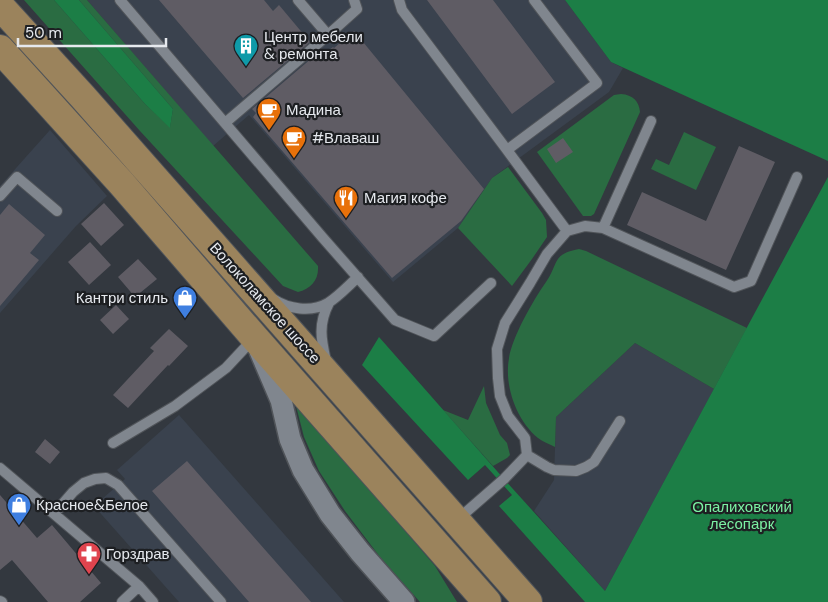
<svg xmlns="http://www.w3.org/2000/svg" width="828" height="602" font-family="'DM Sans',sans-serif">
	<rect width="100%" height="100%" fill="#33383f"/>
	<path fill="#3a424e" d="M87,0H565L611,62L623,68L609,92L492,178L458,228L393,282L249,115L213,146Z
		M50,130L107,196L76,226L0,313V186Z
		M635,343L714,389L605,591L534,511L554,480L556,417Z
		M179,415L344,602H179L94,506L125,479L117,470Z"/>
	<path fill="#2a6c42" d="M24,0H54L145,104L170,127L173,109L79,0H87L318,266C319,280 311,289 298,292L283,286L140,131Z
		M621,94C633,95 639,101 640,112L594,214L591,216H583L537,152L614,95Z
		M684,132L716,147L696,190L651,169L656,159L669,165Z
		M508,167L542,213L546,220L547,237L532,259L512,286L458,228L492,178Z
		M579,249L586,251L747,328L714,389L635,343L556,417L555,447C550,444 543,442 538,438C516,420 504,385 509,358C512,337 534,299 546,282C559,264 551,254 579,249Z
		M484,386L486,403L500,435L507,443L510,455L507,458L493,466L443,410L468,420Z
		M295,402L435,566L457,602H420L380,557L345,511L319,471L304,437Z"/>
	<path fill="#1c7e46" d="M54,0H79L173,109L170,128L145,104Z
		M565,0H828V161L611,62Z
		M828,177V602H585L499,506L512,495L485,465L468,480L362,365L379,337L504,479L605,591Z"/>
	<path fill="#5f5c64" d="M159,0H264L273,11L279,5L310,42L243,98Z
		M427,0H493L555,82L512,114Z
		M354,31L484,189L461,221L392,278L253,117L256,113L252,109L319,52L322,56L333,47L334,48Z
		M563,138L573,152L556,163L547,149Z
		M739,146L775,162L726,270L627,225L642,192L706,221Z
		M104,203L124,225L101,246L81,224Z
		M9,204L45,235L30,253L39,260L0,306V215Z
		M90,242L111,265L89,285L68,262Z
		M138,259L157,279L135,297L118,277Z
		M116,305L129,319L113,334L100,320Z
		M169,329L188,346L169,366L168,365L128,408L113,395L154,351L150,348Z
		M45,439L60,452L50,464L35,452Z
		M187,461L311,602H249L202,548L152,491Z
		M0,495L37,538L52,525L101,583L80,602H48L12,560L0,570Z"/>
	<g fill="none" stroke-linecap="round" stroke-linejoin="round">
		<defs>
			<path id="lane" d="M120,0L323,238L395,320L434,336L491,283
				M399,0L402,10L507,150L597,83L534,0
				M328,35L357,9L354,0
				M225,123L328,35L298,0
				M507,150L567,231
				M0,196L17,177L57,211
				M603,228L651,121
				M273,299C288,309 311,313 328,303C339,296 348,286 358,277
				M326,361C321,339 318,324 329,303
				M113,443L175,406L226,368L254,338
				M527,455L547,467L554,470L576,471L586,467L594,462L620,421
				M0,468L139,586L153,602
				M54,514L73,492L84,483L95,479L106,478L118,485L221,602
				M457,520L504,479L527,455L525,438L508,416L500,396L498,378L497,349L505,323L530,283L547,254L567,231L585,226L603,228L734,287L751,281L797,177
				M0,601L2,602
				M122,602L139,586"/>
			<path id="street" d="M260,351L281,400L290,439L303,470L330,514L360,552L404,602"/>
			<path id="primary" d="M0,6L83,97L528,602
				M0,49L122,184L254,337L487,602"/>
		</defs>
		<use href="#lane" stroke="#505459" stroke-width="12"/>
		<use href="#street" stroke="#505459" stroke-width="24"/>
		<use href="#primary" stroke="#505459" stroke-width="30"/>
		<use href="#lane" stroke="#80868e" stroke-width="10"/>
		<use href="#street" stroke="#80868e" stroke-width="21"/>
		<use href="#primary" stroke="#9b835c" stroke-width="28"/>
	</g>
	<defs>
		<symbol id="building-pin" viewBox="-11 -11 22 30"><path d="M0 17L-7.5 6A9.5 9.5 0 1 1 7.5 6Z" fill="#0f9aa8" stroke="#1d1f22"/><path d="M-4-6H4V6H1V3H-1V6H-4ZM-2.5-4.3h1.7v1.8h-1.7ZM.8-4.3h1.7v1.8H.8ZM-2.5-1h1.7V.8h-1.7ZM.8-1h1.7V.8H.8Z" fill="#fff"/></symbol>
		<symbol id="cafe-pin" viewBox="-11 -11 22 30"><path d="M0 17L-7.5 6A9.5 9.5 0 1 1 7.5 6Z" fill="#e8710a" stroke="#1d1f22"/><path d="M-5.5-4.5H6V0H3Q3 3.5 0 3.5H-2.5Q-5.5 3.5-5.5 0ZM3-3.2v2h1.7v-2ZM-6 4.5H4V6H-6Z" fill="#fff"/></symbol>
		<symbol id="restaurant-pin" viewBox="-11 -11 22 30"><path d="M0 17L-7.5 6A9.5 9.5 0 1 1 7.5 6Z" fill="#e8710a" stroke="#1d1f22"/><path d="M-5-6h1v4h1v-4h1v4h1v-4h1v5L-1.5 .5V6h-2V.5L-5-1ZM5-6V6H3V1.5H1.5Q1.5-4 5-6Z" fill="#fff"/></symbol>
		<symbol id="shop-pin" viewBox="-11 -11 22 30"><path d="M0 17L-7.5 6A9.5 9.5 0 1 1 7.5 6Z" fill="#3f7fe0" stroke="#1d1f22"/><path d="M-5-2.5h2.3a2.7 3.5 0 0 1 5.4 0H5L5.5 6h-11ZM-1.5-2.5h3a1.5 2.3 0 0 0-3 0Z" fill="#fff"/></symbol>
		<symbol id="pharmacy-pin" viewBox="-11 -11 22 30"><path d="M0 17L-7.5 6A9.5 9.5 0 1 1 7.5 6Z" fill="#e0444e" stroke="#1d1f22"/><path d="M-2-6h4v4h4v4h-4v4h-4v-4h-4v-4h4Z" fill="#fff"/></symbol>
	</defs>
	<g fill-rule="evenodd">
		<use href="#building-pin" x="232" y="32" width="28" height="38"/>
		<use href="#cafe-pin" x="255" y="96" width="28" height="38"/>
		<use href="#cafe-pin" x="280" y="124" width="28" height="38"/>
		<use href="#restaurant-pin" x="332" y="184" width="28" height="38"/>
		<use href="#shop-pin" x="171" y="284" width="28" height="38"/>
		<use href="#shop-pin" x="5" y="491" width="28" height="38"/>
		<use href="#pharmacy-pin" x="75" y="540" width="28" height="38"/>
	</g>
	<g text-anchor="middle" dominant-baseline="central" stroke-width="4.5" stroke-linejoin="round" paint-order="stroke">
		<g font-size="15" fill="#e6e9ee" stroke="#1d1f22" text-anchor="start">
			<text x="264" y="37">Центр мебели<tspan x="264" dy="17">&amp; ремонта</tspan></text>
			<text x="286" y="110">Мадина</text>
			<text x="312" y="138">#Влаваш</text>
			<text x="364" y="198">Магия кофе</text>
			<text x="168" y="298" text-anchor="end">Кантри стиль</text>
			<text x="36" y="505">Красное&amp;Белое</text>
			<text x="106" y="554">Горздрав</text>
		</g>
		<g font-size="15" fill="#e6e9ee" stroke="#1d1f22">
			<text transform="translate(265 303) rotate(48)">Волоколамское шоссе</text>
		</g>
		<g font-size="15" fill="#7bf1a3" stroke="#1d1f22">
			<text x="742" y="507">Опалиховский<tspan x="742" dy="17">лесопарк</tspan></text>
		</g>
	</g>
	<path d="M18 38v8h148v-8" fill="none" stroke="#e6e9ee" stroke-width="2.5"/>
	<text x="25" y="38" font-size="15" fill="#e6e9ee" stroke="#1d1f22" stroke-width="4" paint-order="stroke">50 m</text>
</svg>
